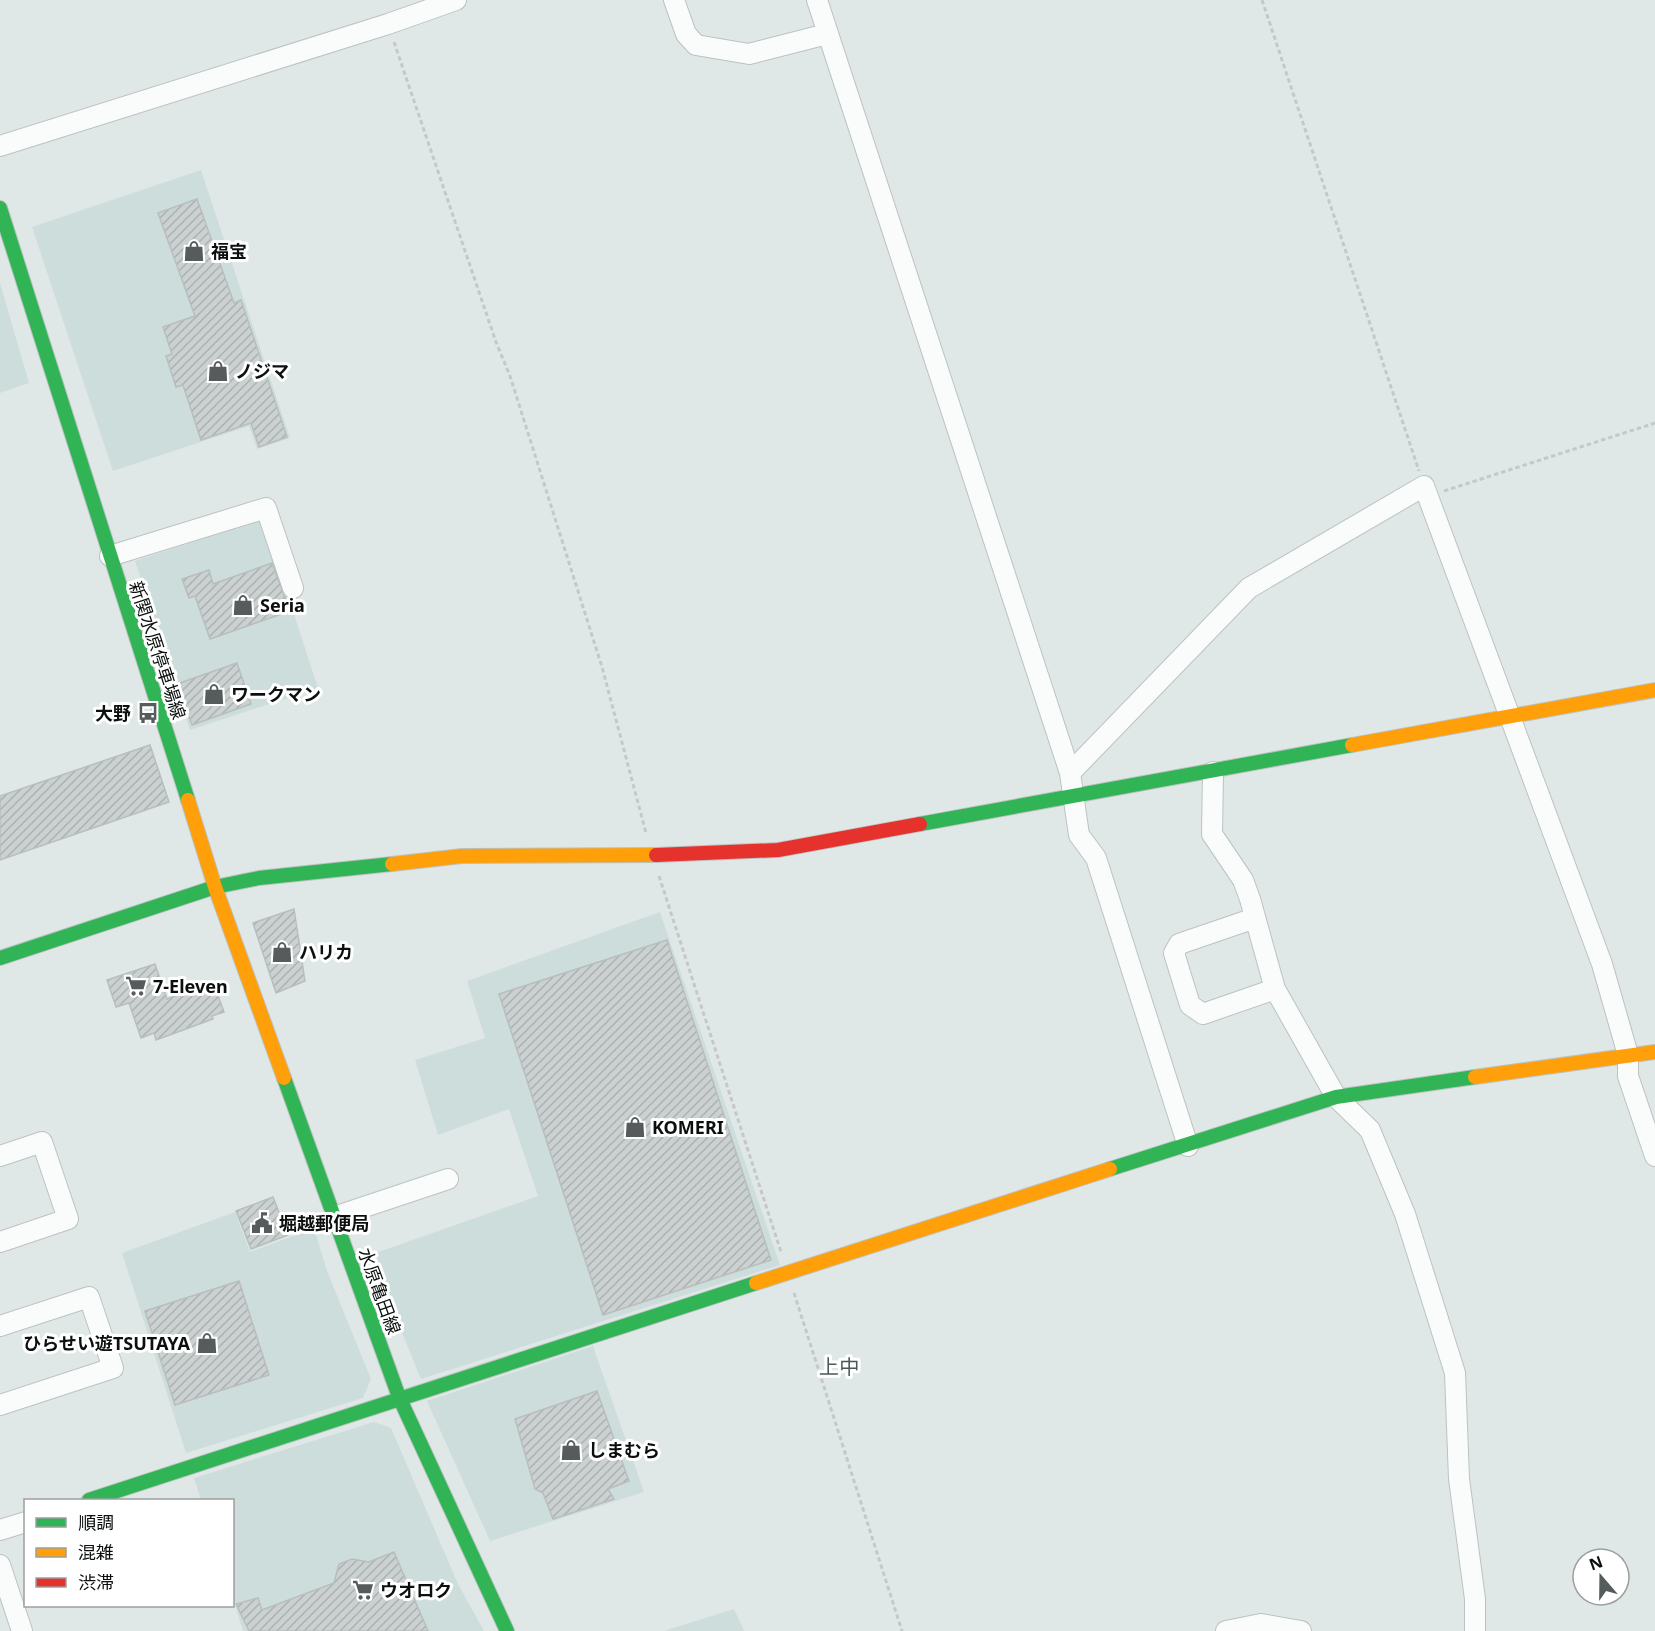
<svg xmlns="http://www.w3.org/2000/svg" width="1655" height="1631" font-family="'Noto Sans','Noto Sans JP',sans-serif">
	<defs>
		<pattern id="building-hatch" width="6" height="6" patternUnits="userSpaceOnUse" patternTransform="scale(1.5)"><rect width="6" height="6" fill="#cad1d0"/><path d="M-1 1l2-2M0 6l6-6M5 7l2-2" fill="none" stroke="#acb2b1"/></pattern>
	</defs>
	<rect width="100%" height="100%" fill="#e0e8e7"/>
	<path fill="#ccdddb" d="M201,170L290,438L257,449L249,426L113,471L32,227Z
		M0,283L29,383L0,393Z
		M263,519L318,688L190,730L135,561Z
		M660,912L780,1265L421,1379L370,1255L538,1196L509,1109L438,1135L415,1060L485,1038L467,981Z
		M235,1212L250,1252L314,1228L327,1271L371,1379L363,1398L186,1453L122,1253Z
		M593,1346L644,1492L490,1541L427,1401Z
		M374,1422L391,1428L458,1584L484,1631H243L233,1598L232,1500H201L194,1478Z
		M734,1609L744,1631H664Z"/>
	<path fill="url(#building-hatch)" stroke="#b8bebd" stroke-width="1.5" d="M197,199L234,303L241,300L287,437L259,447L251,423L201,440L183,385L176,387L166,356L172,354L163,327L195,316L158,213Z
		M272,563L290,611L210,639L195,596L189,598L182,579L209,570L213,584Z
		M237,663L251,704L192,725L177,684Z
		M150,745L169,802L0,860V796Z
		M294,909L305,981L276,993L253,923Z
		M667,940L771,1260L603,1315L499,994Z
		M155,964L167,999L213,982L224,1012L212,1016L213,1019L156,1040L154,1033L141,1038L129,1003L116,1007L107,980Z
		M273,1197L288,1235L251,1249L236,1211Z
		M239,1281L269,1375L175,1405L145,1311Z
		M597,1391L629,1481L608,1489L614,1499L553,1519L543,1493L535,1489L515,1419Z
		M394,1552L428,1631H249L236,1604L258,1598L262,1610L334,1583L339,1564L352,1559L369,1562Z"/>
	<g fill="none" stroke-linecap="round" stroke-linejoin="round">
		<defs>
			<path id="street" d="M674,0L686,34L696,45L749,54L827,34
				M817,0L1070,773L1079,835L1096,858L1188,1146
				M0,146L388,24L456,0
				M110,556L266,508L293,588
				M1213,772L1212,834L1243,880L1250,899L1275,989L1336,1097L1370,1130L1405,1214L1455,1373L1459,1479L1475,1599V1631
				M1070,773L1249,588L1424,486L1602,964L1628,1055V1076L1655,1156
				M1255,918L1179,944L1174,953L1190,1005L1203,1014L1275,989
				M0,1156L42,1142L68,1219L0,1242
				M334,1217L448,1179
				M0,1326L89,1297L113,1368L0,1405
				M0,1530L26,1522
				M0,1565L22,1631
				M1226,1631L1261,1624L1301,1631"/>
			<path id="fast" d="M0,208L188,800
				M920,824L1352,745
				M0,958L215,887L259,878L392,864
				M284,1078L399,1397L507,1631
				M1110,1169L1336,1097L1475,1077
				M89,1500L756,1283"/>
			<path id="slow" d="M1352,745L1655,690
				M188,800L215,887L284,1078
				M392,864L462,856L656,855
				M1475,1077L1655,1052
				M756,1283L1110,1169"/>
			<path id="jam" d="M656,855L778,850L920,824"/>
		</defs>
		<use href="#street" stroke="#bcc2c0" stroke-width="22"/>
		<use href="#fast" stroke="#bcc2c0" stroke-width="16"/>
		<use href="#slow" stroke="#bcc2c0" stroke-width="16"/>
		<use href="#jam" stroke="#bcc2c0" stroke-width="16"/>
		<path stroke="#c6c8c8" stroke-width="3" stroke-dasharray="4.5 3" stroke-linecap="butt" d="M1262,0L1419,471
			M394,42L496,342L510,376L602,667L646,833
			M1444,491L1655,423
			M659,876L781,1252
			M794,1293L902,1631"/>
		<use href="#street" stroke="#fafcfb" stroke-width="20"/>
		<use href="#fast" stroke="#30b455" stroke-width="14"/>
		<use href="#slow" stroke="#ff9f0a" stroke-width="14"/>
		<use href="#jam" stroke="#e5322d" stroke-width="14"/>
	</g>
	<defs>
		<symbol id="shop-bare" viewBox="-9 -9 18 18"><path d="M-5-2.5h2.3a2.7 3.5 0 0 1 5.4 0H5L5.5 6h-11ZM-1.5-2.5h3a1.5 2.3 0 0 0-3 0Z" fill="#565c5b" stroke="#fff" stroke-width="2.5" paint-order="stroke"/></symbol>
		<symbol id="bus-bare" viewBox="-9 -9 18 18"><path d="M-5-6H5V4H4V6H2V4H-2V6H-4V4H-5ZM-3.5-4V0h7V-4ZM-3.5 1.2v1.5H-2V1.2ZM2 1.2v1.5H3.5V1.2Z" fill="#565c5b" stroke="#fff" stroke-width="2.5" paint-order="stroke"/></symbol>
		<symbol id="supermarket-bare" viewBox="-9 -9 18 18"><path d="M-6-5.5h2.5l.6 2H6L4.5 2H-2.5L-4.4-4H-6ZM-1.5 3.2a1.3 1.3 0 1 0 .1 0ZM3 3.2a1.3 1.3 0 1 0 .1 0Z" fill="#565c5b" stroke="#fff" stroke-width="2.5" paint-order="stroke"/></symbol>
		<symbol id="civic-bare" viewBox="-9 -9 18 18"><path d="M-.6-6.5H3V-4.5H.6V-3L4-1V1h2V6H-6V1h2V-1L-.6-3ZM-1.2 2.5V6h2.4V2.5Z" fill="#565c5b" stroke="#fff" stroke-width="2.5" paint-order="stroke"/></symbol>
	</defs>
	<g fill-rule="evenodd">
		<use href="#shop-bare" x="179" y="236" width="30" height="30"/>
		<use href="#shop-bare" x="203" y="356" width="30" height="30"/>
		<use href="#shop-bare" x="228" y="590" width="30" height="30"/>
		<use href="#shop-bare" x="199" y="679" width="30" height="30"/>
		<use href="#bus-bare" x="133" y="698" width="30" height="30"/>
		<use href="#shop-bare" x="267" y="937" width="30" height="30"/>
		<use href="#supermarket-bare" x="121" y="971" width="30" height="30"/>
		<use href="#shop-bare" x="620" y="1112" width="30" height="30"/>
		<use href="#civic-bare" x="247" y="1208" width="30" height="30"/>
		<use href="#shop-bare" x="192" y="1328" width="30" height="30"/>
		<use href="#shop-bare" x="556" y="1435" width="30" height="30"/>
		<use href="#supermarket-bare" x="348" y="1575" width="30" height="30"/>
	</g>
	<g text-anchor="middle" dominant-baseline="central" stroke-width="6" stroke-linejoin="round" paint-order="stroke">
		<g font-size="18" font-weight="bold" fill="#0b100f" stroke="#fff" text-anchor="start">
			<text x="211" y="251">福宝</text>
			<text x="235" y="371">ノジマ</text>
			<text x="260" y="605">Seria</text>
			<text x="231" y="694">ワークマン</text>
			<text x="131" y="713" text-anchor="end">大野</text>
			<text x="299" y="952">ハリカ</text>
			<text x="153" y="986">7-Eleven</text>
			<text x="652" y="1127">KOMERI</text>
			<text x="279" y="1223">堀越郵便局</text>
			<text x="190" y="1343" text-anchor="end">ひらせい遊TSUTAYA</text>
			<text x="588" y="1450">しまむら</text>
			<text x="380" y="1590">ウオロク</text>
		</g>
		<g font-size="18" fill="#0b100f" stroke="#fff">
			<text transform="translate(158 650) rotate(72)">新関水原停車場線</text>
			<text transform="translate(380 1291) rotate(70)">水原亀田線</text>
		</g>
		<g font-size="20" fill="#4c5a57" stroke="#fff">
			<text x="839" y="1366">上中</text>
		</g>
	</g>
	<rect x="24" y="1499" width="210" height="108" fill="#ffffff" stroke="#9d9f9f" stroke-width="1.5"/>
	<rect x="36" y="1518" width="30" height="9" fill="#30b455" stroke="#9d9f9f" stroke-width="1.5"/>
	<text x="78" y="1529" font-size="18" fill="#0b100f">順調</text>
	<rect x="36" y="1548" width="30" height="9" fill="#ff9f0a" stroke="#9d9f9f" stroke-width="1.5"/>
	<text x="78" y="1559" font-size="18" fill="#0b100f">混雑</text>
	<rect x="36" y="1578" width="30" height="9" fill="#e5322d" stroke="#9d9f9f" stroke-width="1.5"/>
	<text x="78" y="1589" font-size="18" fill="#0b100f">渋滞</text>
	<g transform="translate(1601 1577) rotate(340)"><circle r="28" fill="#ffffff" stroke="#9d9f9f" stroke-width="1.5"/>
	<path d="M0-4.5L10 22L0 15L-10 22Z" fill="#565c5b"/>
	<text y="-9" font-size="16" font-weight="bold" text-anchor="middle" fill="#0b100f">N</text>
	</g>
</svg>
